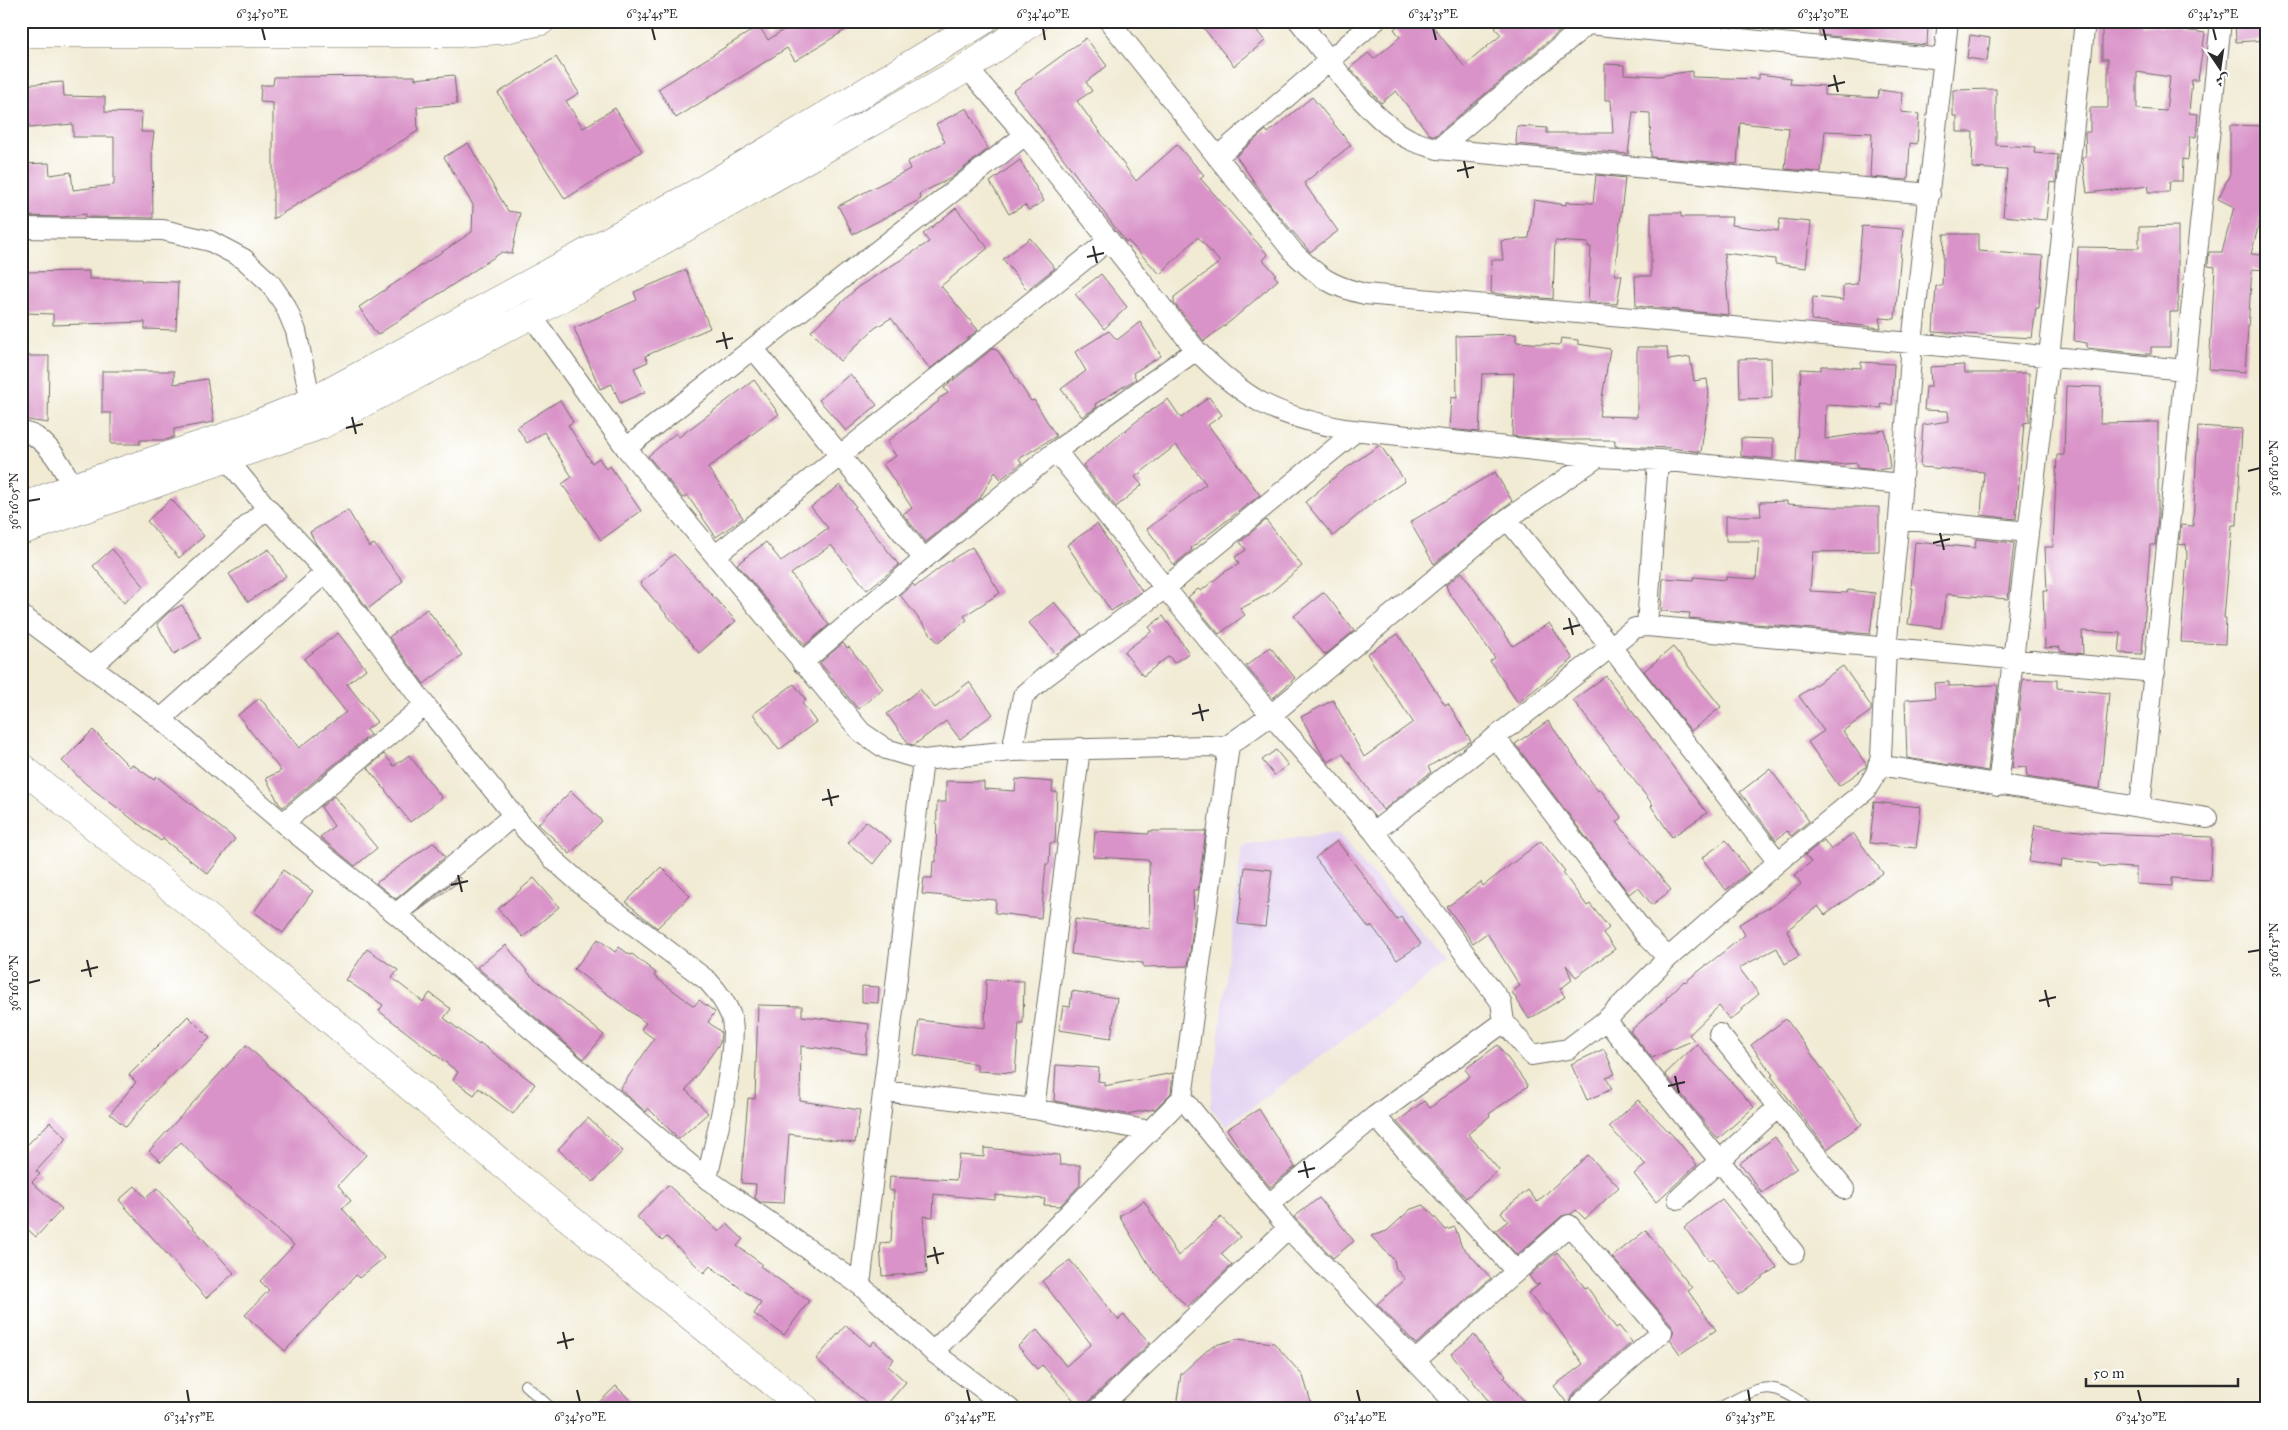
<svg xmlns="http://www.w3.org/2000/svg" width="2288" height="1430" font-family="'IM FELL Great Primer',Amiri,serif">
	<rect width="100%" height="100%" fill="#fff"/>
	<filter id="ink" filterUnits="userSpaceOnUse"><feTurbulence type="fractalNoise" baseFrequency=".02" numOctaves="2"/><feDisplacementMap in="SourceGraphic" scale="10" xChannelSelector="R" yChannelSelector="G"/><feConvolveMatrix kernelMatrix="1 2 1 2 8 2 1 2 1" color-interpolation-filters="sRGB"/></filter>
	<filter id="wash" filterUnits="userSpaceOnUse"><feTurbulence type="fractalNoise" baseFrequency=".0096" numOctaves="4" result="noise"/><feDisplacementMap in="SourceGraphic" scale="20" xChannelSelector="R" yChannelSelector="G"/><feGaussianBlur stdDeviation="1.12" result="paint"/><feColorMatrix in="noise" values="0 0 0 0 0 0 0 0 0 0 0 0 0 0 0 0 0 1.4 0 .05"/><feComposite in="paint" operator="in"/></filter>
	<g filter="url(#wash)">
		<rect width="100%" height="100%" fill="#f1ebd4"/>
		<path fill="#e3d3f2" d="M1337,832L1447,963L1226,1126L1210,1107L1242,846Z"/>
		<g id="blocks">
			<path fill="#d993c8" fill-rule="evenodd" d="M797,21H860L795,61L787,48L676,118L658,89L759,26L768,40Z
				M1198,21H1269L1257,31L1265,41L1234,66Z
				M1404,21H1429L1464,66L1501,35L1495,28L1504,21H1572L1435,136L1429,134L1396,91L1381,103L1350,68L1368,53L1374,59L1400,37L1394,29Z
				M1681,21H1744V27Z
				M1854,21L1928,24L1927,45L1819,35V22Z
				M2102,21H2142L2141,24L2205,33L2198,80H2192L2189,113L2198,114L2196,137L2190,136L2188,160L2183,159L2182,181H2170L2169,192H2148L2149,186L2087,193L2082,157L2086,156L2085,132H2090V108H2108V59H2102ZM2137,72L2170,77L2166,111L2137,109Z
				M2235,21H2267V40L2236,42Z
				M1970,35L1990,38L1987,61L1967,58Z
				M1086,38L1107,66L1086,82L1092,91L1077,101L1136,181L1177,145L1204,175L1200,178L1268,255L1263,260L1276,274L1274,275L1278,280L1232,320L1204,341L1174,303V297L1220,262L1198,237L1160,274L1128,241L1126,242L1013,91Z
				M556,57L579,93L566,101L583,128L615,108L642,151L565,199L498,93Z
				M1605,64L1624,65V74L1659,76L1692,71V77L1759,79V74L1791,78L1790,84L1824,86V95L1878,98L1879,90L1902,93L1901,112L1919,114L1917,144L1910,143L1908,180L1870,177L1872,133L1825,131L1821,172L1785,169L1789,128L1740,123L1737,164L1651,157L1650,113L1633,112L1628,154L1516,144L1517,126L1547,128V133H1613L1611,100H1605Z
				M454,75L457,104L417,107L418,131L273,219V103L260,102L261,85H273L274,77L415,76V79Z
				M63,82L64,96L105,97V112L142,113L141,132H154L152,148L153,218L86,217V214L63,217L23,216L21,164L49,163L50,175L71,172L73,190L114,185V137H73V124L29,128V124L21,125V85Z
				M1996,89V145L2035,147L2034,153L2058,155L2056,183L2050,182L2046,220L2003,216L2007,170L1972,168L1973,132H1957V116H1953V90Z
				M1312,97L1351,145L1304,183L1338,231L1310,252L1272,207L1236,156L1266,130L1268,133Z
				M967,108L988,149L951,178L919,194L921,199L853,234L838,206L910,169L907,162L945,142L936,124Z
				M2230,125L2267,126V213H2262L2251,254L2266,255L2265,270L2252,269L2245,372L2209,369L2215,267L2208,266L2209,252H2222L2234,207L2218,199L2230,174Z
				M468,143L508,211L520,213L512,254L502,252L377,335L359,307L472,232L473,205L444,157Z
				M1020,160L1044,201L1029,210L1025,205L1009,214L990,182Z
				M1596,175L1625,178L1615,269V275H1622L1617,304L1588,302L1591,247H1588V243L1555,241L1553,299L1491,293L1492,260H1503L1501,241L1529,238L1534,200L1566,205V202L1593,203Z
				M956,208L988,248L941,286L978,330L930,369L891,318L875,328L840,361L811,331L858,287L929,242L923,234Z
				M1651,213H1681V217H1732L1731,225L1778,231L1780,219L1811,222L1806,268L1775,264V259L1724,253L1729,315L1636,306L1635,276H1651Z
				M1862,226L1903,229L1895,319L1879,318L1881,328L1811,320L1813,297L1843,300V285L1857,284Z
				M2178,226V312H2170V347H2151V354H2144L2087,348V343L2074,341L2078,247L2139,248V227Z
				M1944,234H1978V251L2043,256L2039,308H2036L2032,338L1933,332L1936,286H1942Z
				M1030,238L1055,268L1027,290L1003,259Z
				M686,270L710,328L645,356L648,362L634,368L645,392L620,403L612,384L600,389L574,328L637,300L634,292Z
				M89,271V279H141V281L178,282L176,330L145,329V322L53,325V314L24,313L26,272Z
				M1101,274L1127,307L1104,329L1075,294Z
				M1140,322L1161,356L1133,373L1136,379L1095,404L1097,407L1082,417L1061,389L1086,371L1075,352L1109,331L1117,340Z
				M1516,334V342L1560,345L1561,338L1578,340V344L1610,349L1599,416L1637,417V347H1667L1668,360L1690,357L1694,381L1707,379L1709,394L1701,452L1670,448L1615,446V440H1552L1512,436L1514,373L1482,374L1479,432L1449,429L1451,397L1457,398L1456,336Z
				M993,348L998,351L1031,401L1034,400L1056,436L1019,459L1022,463L1001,479L995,472L980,498L926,542L903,514L912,508L883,464L896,456L887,442L939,401L938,399L948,393L944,388Z
				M21,356H49L48,423L21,419Z
				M1771,358L1772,398L1740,399L1739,359Z
				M1861,362L1894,364L1892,405L1881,404L1882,408L1826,405L1825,439L1885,430L1890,468L1877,470L1857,468V463L1832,465L1796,462L1801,369L1821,370V366H1834L1861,368Z
				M1964,365L1965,373H2029V422L2024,423L2016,519L1981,515L1984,472L1920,467L1923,425L1949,421L1948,411L1924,410L1926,387H1931L1930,367Z
				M102,371H174V384L207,379L214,422L174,429V437L166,440H140V444H111V413H102Z
				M850,374L877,405L846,431L819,400Z
				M754,380L779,414L708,468L743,518L716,537L687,495L683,498L648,456L676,433L679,437Z
				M2066,386L2101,387L2100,423L2158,422V517L2155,545H2150L2142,654L2119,653L2121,633L2082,631L2083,654L2060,651V647L2045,648L2043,591H2047L2045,547H2053L2057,455H2064Z
				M1209,397L1222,415L1208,425L1260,495L1191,548L1192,550L1174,565L1147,529L1206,484L1176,445L1135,477L1142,485L1116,507L1083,465L1143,416L1168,399L1181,418Z
				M560,400L573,422L568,425L592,463L599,458L606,469L610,466L641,511L601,540L562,484L572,477L544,432L527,443L517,427Z
				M2198,426L2242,429L2237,525H2232L2224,618H2226L2225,644L2181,642L2187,555L2186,544L2179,545L2181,525L2193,526Z
				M1741,438L1773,439V459L1741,456Z
				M1380,445L1405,481L1371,504L1333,536L1305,502L1342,471Z
				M1495,472L1512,501L1434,564L1410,522Z
				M840,485L856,507L854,508L899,565L867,590L831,545L791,574L829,625L805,645L737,564L766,542L781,561L828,528L811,507Z
				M171,499L204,536L179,558L147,521Z
				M1787,501V504L1834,507H1879V551L1813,552L1810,591L1847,593L1848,590L1875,593L1870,634L1689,618L1690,613L1661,611L1663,578L1693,580L1694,577L1726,580V577L1756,579L1759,541H1726V516H1761L1760,502Z
				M348,510L369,547L374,544L403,581L368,609L336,565L316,544L310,532Z
				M1266,520L1302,566L1270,593L1240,609L1245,615L1219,634L1188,597L1198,589L1201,591L1223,573L1239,564L1235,557L1246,550L1240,542Z
				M1097,524L1142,591L1111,611L1067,545Z
				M1976,539L2014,543L2008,599L1946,594L1941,628L1908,624L1913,588H1911L1915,542L1975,548Z
				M972,547L1000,593L964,616L967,620L938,643L900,595L913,584L915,587L946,563Z
				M112,549L144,586L124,603L93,566Z
				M269,549L286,576L248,602L229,574Z
				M674,554L736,621L699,653L640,583Z
				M1462,572L1513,646L1549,623L1573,659L1518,703L1490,661L1495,658L1448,591L1446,585Z
				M1324,592L1354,631L1325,655L1294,616Z
				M1054,602L1082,635L1056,654L1029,623Z
				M182,605L201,638L174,654L157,624L169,612Z
				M427,609L462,655L424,684L389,637Z
				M1163,616L1189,653L1174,663L1169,656L1143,676L1124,652L1152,631L1149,627Z
				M338,633L366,669L347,684L377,722L366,730L370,735L283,807L279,804L266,778L281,771L238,715L260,698L299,748L346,712L304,659Z
				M1398,634L1445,705L1448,703L1471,741L1428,767L1431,772L1383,810L1343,754L1328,762L1322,754L1301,717L1333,700L1364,757L1413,722L1367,654Z
				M843,643L847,648L849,647L883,689L858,709L820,663Z
				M1270,647L1295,678L1273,698L1246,666Z
				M1673,647L1721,707L1691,731L1644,671Z
				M1843,666L1871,706V711L1843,731L1866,764V767L1839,786L1808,742L1824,731L1799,696Z
				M1606,676L1707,813L1672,837L1651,806L1653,805L1573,700Z
				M2023,679L2057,680V688L2109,693L2100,789L2027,777L2026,767L2012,768Z
				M969,682L993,714L960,739L946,721L914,745L909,744L887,714L920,689L935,708Z
				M1949,682V686L1998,685L1988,771L1907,758L1905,700L1935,698L1934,683Z
				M794,684L806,700L802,703L816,722L779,750L753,714Z
				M1548,721L1598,791L1600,789L1622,818L1617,822L1671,890L1652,905L1638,887L1629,894L1515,744Z
				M93,730L130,767L132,764L154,780L156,776L235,839L208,874L163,839L161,841L86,784L62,761Z
				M1276,750L1288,765L1274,775L1262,760Z
				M384,754L394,766L409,755L442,798L410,822L368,768Z
				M1770,769L1809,821L1791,836L1787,831L1776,840L1740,792Z
				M1016,779L1053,782L1052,792H1057L1055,843H1050L1049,864H1046L1041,918L995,913L996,900L922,894L924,878H932L933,862H936L937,802H946V781L984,782V789L1015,791Z
				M571,791L602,821L570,854L538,824Z
				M334,796L377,848L355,866L320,837L334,826L321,807Z
				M1874,802L1921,807L1916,848L1870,843Z
				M866,821L891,841L873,864L848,843Z
				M2035,825L2094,833L2212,837L2210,880L2172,878V886L2136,884V868L2099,866V864L2062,859L2061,867L2029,862Z
				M1095,831L1149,834V831H1206L1198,890H1193L1194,922L1188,966L1143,967V963L1071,954L1075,919L1150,929L1149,860L1093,857Z
				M1853,833L1883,873L1825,915L1818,906L1787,930L1799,956L1785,964L1777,948L1739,968L1759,994L1742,1008L1743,1010L1730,1020L1719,1006L1689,1035L1694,1040L1652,1058L1630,1031L1667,999L1666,998L1684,981L1685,982L1745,935L1739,924L1774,905L1801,884L1795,875L1811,862L1805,855L1824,840L1831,850Z
				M1726,840L1749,872L1726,890L1702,858Z
				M1337,841L1397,920L1401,917L1421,944L1397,960L1372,926L1369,928L1315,858Z
				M1541,841L1565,871L1563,873L1587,906L1590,904L1609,928L1603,933L1615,949L1576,977L1566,965L1572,980L1560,989L1565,997L1529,1019L1512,992L1520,986L1487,933L1473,943L1447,907L1481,882L1483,886Z
				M434,842L445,857L396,899L376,883Z
				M661,867L690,896L657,928L626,902Z
				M1245,867L1272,870L1265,927L1238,924Z
				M283,870L313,891L283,933L254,912Z
				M459,877L461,880L414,914Z
				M534,878L559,907L523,937L498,909Z
				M598,939L615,952L619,947L630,955L632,954L656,973L654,976L694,1006L699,1000L715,1012L708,1022L721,1032L720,1043L686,1090L708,1113L679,1139L648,1108L646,1112L620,1089L654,1039L641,1029L646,1023L574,969Z
				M506,945L530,975L604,1035L584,1059L477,967Z
				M367,949L398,970L392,978L423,1002L430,993L451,1009L444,1018L479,1045L480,1043L535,1084L513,1114L479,1088L474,1095L453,1080L458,1072L379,1011L383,1005L346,980Z
				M986,980L1024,981L1023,1023H1019L1015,1073L977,1071V1064L914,1055L919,1020L985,1028Z
				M862,986L879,987L878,1003L862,1002Z
				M1072,991L1117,998L1111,1038L1059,1030L1063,1006L1070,1007Z
				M758,1005L802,1006V1016L869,1024L866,1054L801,1046L800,1101L860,1110L855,1143L789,1134L784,1203L760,1202L755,1198L756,1184L741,1183L748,1098L755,1099Z
				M188,1016L210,1038L154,1093L126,1127L110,1114L136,1082L129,1075Z
				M1786,1019L1862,1124L1827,1149L1771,1076L1773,1075L1751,1045Z
				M1697,1044L1754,1107L1718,1139L1665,1074Z
				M246,1045L366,1155L338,1185L351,1201L342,1208L384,1258L359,1278L356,1275L285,1351L245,1315L269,1290L260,1281L294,1245L206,1168L181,1142L161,1162L149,1151Z
				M1498,1045L1528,1086L1489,1114L1490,1116L1468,1134L1499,1170L1466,1198L1397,1122L1424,1101L1430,1108L1470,1076L1465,1069Z
				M1604,1049L1615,1074L1606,1077L1612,1089L1587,1100L1571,1064Z
				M1056,1065L1099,1068L1098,1081L1104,1082V1086L1173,1073L1171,1093L1155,1109L1126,1114L1054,1101Z
				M1638,1100L1678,1141L1697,1165L1656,1202L1634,1174L1646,1165L1609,1127Z
				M1259,1109L1295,1167L1270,1187L1243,1154L1227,1129Z
				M588,1118L623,1151L593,1182L558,1149Z
				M50,1122L67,1138L36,1171L40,1174L32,1182L62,1209L36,1237L21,1223V1151Z
				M1775,1137L1797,1168L1762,1193L1740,1163Z
				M984,1148L1059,1155L1060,1165H1080V1185L1060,1206L1044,1205L1045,1199L995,1195V1200L934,1194L933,1217L923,1216L927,1273L882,1276L880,1243L891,1242L894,1191L889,1190L890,1176L956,1180L959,1155L984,1157Z
				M1588,1155L1619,1187L1585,1219L1576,1210L1571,1214L1562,1216L1517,1255L1495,1231L1508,1221L1501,1212L1528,1190L1537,1202Z
				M668,1185L719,1232L727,1224L743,1239L737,1246L762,1264L760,1266L809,1301L784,1335L754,1314L761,1303L710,1266L704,1273L667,1237L662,1241L637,1217Z
				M135,1186L146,1198L157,1188L234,1273L206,1298L119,1200Z
				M1319,1198L1354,1241L1333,1258L1294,1217Z
				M1722,1199L1777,1267L1739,1295L1712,1258L1709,1261L1684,1227Z
				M1144,1201L1178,1256L1221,1217L1240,1237L1221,1254L1232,1265L1187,1307L1153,1271L1119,1216Z
				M1424,1205L1446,1230L1455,1227L1461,1245L1491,1278L1416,1344L1377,1304L1405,1279L1396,1269L1394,1260L1371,1236L1387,1231L1411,1209Z
				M1646,1230L1692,1288L1688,1291L1716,1330L1680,1354L1670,1340L1674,1330L1671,1324L1612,1257Z
				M1557,1252L1585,1288L1587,1287L1616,1328L1619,1326L1632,1342L1573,1394L1570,1400V1407L1554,1386L1583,1364L1548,1314L1546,1315L1528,1293L1540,1284L1536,1285L1529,1276Z
				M1070,1260L1118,1320L1124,1315L1150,1343L1090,1400L1085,1409H1082L1042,1365L1037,1369L1018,1346L1037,1330L1066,1366L1091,1344L1042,1281Z
				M846,1325L870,1346L874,1341L894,1359L888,1366L906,1382L883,1409H874L816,1359Z
				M1474,1335L1506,1376L1504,1378L1531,1409H1495L1451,1354Z
				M1237,1339L1274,1343L1303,1376L1313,1409H1180L1177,1400L1181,1374L1212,1346Z
				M616,1386L639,1409H592Z"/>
		</g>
	</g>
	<g filter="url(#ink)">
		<use href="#blocks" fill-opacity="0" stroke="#706e66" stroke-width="1"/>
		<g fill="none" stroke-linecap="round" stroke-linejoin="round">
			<defs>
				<path id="lane" d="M525,1385L552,1409
					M1717,1409C1763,1386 1766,1377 1811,1409"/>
				<path id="street" d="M1109,21L1294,253C1319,277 1330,286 1365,294L1912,343L2185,370
					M1299,21C1328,57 1368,119 1409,139C1418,144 1429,146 1438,149L1930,194
					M1588,24L1944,59
					M967,68L1028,138L1196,350C1246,401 1275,415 1344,429L1598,457L1658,460L1902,484
					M1438,149L1591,21
					M1217,157L1375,21
					M21,228L163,230L210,241L244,259L270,283L285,305L296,331L311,402L316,413
					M531,315L626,448L861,732L886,749L923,760L1012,751L1208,746L1222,747L1229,745L1271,715L1507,519L1598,457
					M753,348L924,559
					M21,431C26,433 32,434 36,437C54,449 70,478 76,499
					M626,448L1025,135
					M1056,451L1165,588L1271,715L1374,832L1501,1002L1504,1022L1532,1055L1568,1049L1606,1020L1668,958L1778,862L1866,790L1876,773L1881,757L1886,648L1899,519L1912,343L1948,21
					M226,458L267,508L326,572L425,705L524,828L554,860L589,891L708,981C718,992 726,1003 731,1016C740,1044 714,1145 707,1179
					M1507,519L1611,647L1778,862
					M1899,519L2028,532
					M716,555L1109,240
					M21,615L161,719L283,823L396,914L707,1179L860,1285L933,1352L1010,1409
					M1647,626L1658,460
					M802,663L924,559L1056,451L1196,350
					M92,666L267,508
					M161,719L326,572
					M1495,737L1645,934L1668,958
					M1012,751L1023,696L1045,677L1165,588L1356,431
					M1878,765L2207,818
					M1998,786L2049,357L2085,21
					M2140,807L2221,21
					M283,823L425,705
					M1374,832L1635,628L1647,626L2155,672
					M396,914L514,815
					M1606,1020L1794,1253
					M1719,1034L1844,1189
					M885,1091L1034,1109L1150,1131
					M1182,1098L1288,1228L1461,1409
					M1034,1109L1080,748
					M1375,1116L1516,1271
					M1678,1199L1778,1107
					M1269,1204L1375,1116L1504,1022
					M860,1285L923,760
					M933,1352L1182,1098L1229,745
					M1415,1361L1569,1225L1662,1332L1581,1403
					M1098,1409L1288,1228"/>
				<path id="secondary" d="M21,33H459L501,30L541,21
					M21,508L73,487L222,438L311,402L704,189L983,21
					M21,531L321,425L531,315L967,68L1034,21
					M21,767L223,930L519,1178L806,1409"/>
			</defs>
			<use href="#lane" stroke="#706e66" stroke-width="12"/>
			<use href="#street" stroke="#706e66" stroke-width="22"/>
			<use href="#secondary" stroke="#706e66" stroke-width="29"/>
			<use href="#lane" stroke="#fff" stroke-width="10"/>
			<use href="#street" stroke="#fff" stroke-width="20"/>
			<use href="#secondary" stroke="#fff" stroke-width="28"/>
		</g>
	</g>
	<path fill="none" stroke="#2b2b2b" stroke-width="2" d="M262,28L265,40M652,28L655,40M1043,28L1045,40M1433,28L1436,40M1823,28L1826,40M2213,28L2216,40M1834,75L1838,92M1828,86L1845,82M1464,161L1468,178M1457,171L1474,167M1093,246L1097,263M1087,257L1104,253M723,332L727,349M716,342L733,338M352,417L356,434M346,428L363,424M2248,471L2260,468M28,501L40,499M1940,533L1944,550M1933,543L1950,539M1569,618L1573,635M1563,629L1580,625M1199,704L1203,721M1192,714L1209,710M828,789L832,806M822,800L839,796M458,875L462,892M451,885L468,881M2248,952L2260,950M87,960L91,977M81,971L98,967M28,983L40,980M2045,990L2049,1007M2039,1001L2056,997M1675,1076L1679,1093M1668,1086L1685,1082M1304,1161L1308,1178M1298,1172L1315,1168M934,1247L938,1264M927,1257L944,1253M563,1332L567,1349M557,1343L574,1339M187,1390L189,1402M577,1390L580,1402M967,1390L970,1402M1357,1390L1360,1402M1748,1390L1750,1402M2138,1390L2141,1402"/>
	<rect width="2288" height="1430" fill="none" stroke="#fff" stroke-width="55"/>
	<g transform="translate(2220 68) rotate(167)" stroke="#ffffff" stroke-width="4" paint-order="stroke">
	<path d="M0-4L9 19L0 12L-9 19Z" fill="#2b2b2b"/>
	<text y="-8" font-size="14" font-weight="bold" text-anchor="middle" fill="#2b2b2b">ش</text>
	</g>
	<path d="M2086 1378v8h152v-8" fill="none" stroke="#2b2b2b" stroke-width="2.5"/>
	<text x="2093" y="1378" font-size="15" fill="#2b2b2b" stroke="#ffffff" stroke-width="4" paint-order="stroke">50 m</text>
	<rect x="28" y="28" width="2232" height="1374" fill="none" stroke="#2b2b2b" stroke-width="2"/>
	<g font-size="12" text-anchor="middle" fill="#2b2b2b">
		<text x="262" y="18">6°34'50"E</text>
		<text x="652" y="18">6°34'45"E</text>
		<text x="1043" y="18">6°34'40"E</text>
		<text x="1433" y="18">6°34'35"E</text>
		<text x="1823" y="18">6°34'30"E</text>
		<text x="2213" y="18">6°34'25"E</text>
		<text transform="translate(2274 468) rotate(-90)" y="4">36°16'10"N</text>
		<text transform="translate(14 501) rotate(-90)" y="4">36°16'05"N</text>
		<text transform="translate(2274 950) rotate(-90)" y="4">36°16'15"N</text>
		<text transform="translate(14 983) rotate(-90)" y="4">36°16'10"N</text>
		<text x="189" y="1421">6°34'55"E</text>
		<text x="580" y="1421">6°34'50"E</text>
		<text x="970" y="1421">6°34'45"E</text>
		<text x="1360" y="1421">6°34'40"E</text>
		<text x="1750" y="1421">6°34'35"E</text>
		<text x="2141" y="1421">6°34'30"E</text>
	</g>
</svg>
